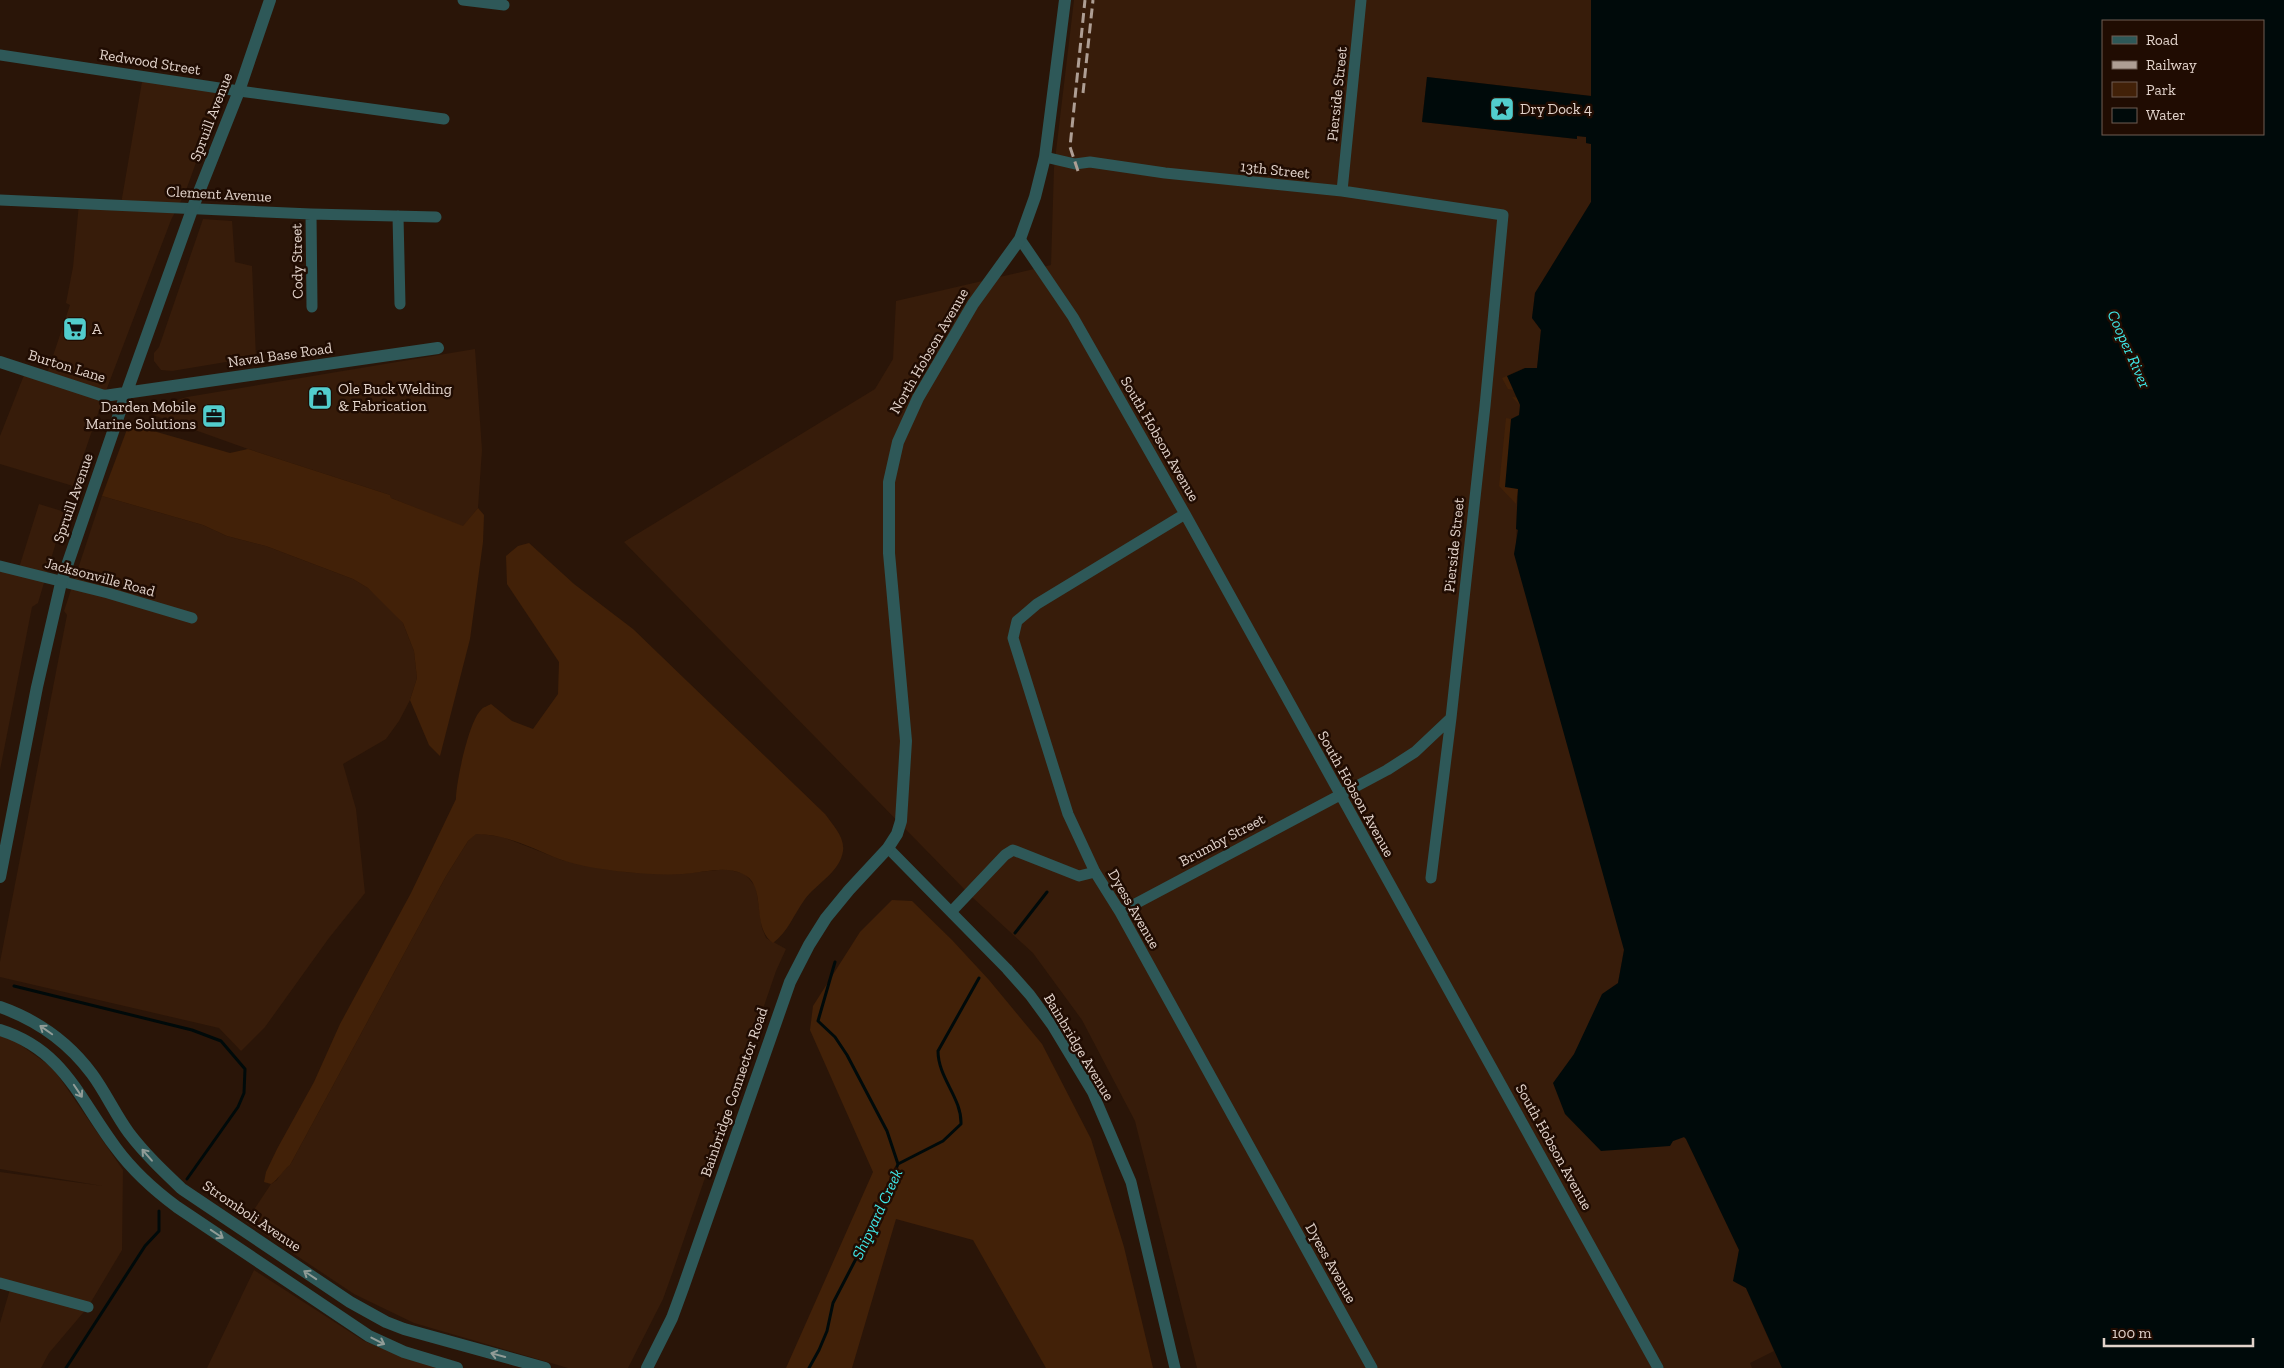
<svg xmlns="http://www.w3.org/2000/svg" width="2284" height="1368" font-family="'Zilla Slab',serif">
	<rect width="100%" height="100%" fill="#2a1508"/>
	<path fill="#371c0a" d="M1074,0H1591V96L1427,77L1422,122L1576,139L1577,136L1586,137V143L1591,144V202L1535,293L1532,318L1541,330L1537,369L1525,368L1507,376L1520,405L1601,416L1519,412L1516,553L2117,770L1624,950L1618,983L1673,1141L1684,1137L1686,1139L1739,1250L1735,1282L1746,1288L1774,1351L1750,1363L1752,1368H1197L1135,1121L1082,1020L1033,953L972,897L624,542L875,389L893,359L896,301L1051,265L1054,168Z
		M143,76L223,88L185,193L171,220L104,396L73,486L0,464V436L26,370L46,377L70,305L66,303L73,267L79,203L121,204Z
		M203,219L232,221L235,262L252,266L256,357L172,371L161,370L154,361V353L159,347Z
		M475,349L482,450L478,508L463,527L391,498L390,495L248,449L153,415L161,405L187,397Z
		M102,496L203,525L227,536L266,546L353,579L368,588L386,603L403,623L414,651L417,678L410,700L399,721L386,739L343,764L356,809L365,893L329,938L265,1027L241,1051L219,1028L0,977V962L67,615L64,611Z
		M39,504L65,512L38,603L32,607L0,770V566L18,571Z
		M476,833L503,837L562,860L626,872L679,874L727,869L745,874L756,887L762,928L766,938L786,949L776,971L672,1274L663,1299L628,1368H568L414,1323L354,1294L246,1222L271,1184L277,1180L283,1170L290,1165L446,876L468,841Z
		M0,1036L15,1041L53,1068L123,1170L122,1250L88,1307L49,1353L41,1368H0V1323L11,1286L0,1283V1172L103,1186L0,1169Z
		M254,1270L364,1341L399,1355L443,1368H207Z"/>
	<path fill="#422108" d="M1525,368H1533L1511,487L1518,489L1516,504L1499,486L1506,418L1511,419L1519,415L1520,405L1512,397L1525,398L1526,392L1508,389L1502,378Z
		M129,424L230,453L248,449L390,495L391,498L463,526L478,508L484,515L483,542L470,639L440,756L429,745L410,700L417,678L414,651L403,623L368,588L353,579L266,546L227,536L203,525L102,496Z
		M529,543L574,584L633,629L825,814C832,824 845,837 843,851C840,872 816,884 805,899C794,914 788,932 773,943C750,927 768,885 743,874C725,865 703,873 683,874C665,875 645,874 626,872C605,870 579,866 559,859C532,848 506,834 476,834L468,841L446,876L290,1165C282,1171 279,1179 271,1184L264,1182L266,1172L277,1149L314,1082L340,1024L411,893L456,799C456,782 469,721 481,710C483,707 488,706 491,704L512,721L533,729L558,694L559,662L507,584L506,556L518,546Z
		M892,900L912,901L952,940L989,980L1042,1044L1091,1139L1124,1247L1153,1368H1046L973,1240L896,1219L852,1368H786L873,1172L810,1030L813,1006L860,932Z"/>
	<path fill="#000a0a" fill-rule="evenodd" d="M1591,0H2284V1368H1782L1746,1288L1733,1281L1739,1250L1686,1139L1684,1137L1673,1141L1670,1146L1601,1151L1565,1114L1553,1083L1574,1054L1602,994L1618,983L1624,950L1514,554L1518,530L1516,529L1518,489L1505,487L1511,419L1519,415L1520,405L1507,376L1525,368H1537L1541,330L1532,318L1535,293L1591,202V144L1586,143V137L1577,136V139L1422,122L1427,77L1591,96ZM2263,21V134H2103V21Z"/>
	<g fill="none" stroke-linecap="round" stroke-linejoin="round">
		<path stroke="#000a0a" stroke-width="3" d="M1015,933L1047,892
			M835,962L818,1021L835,1037L847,1055L887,1131L898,1164
			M14,986L192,1030L221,1041L245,1069L244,1093L238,1107L187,1179
			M66,1368L145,1246L159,1231V1211
			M809,1368L819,1350L827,1331L833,1303L872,1228L898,1164L943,1141L961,1124C962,1098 938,1078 938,1051L979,978"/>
		<path stroke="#2e5858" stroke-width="11" d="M463,0L504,5
			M0,55L239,91L444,119
			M1045,157L1075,164L1090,162L1165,173L1342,191L1503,215L1485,406L1451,718L1431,878
			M1342,191L1361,0
			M0,200L311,214L436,217
			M311,214L312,307
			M398,216L400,304
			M1020,239L1073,317L1185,514L1658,1368
			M1185,514L1037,604L1017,621L1013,638L1068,814L1095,872L1120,912L1372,1368
			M0,566L108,593L192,618
			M888,848L1007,969L1030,995L1052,1025L1093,1093L1131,1182L1175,1368
			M951,912L1005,855L1013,850L1079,876L1095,872
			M1120,912L1387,770L1415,752L1451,718
			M0,1283L88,1307"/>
		<path stroke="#2e5858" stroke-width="12" d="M0,362L104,396L438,348
			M0,877L37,687L61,583L126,394L193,207L239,91L270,0
			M0,1007C37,1020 69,1043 92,1074C106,1093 115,1114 129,1133C145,1154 163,1171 182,1189L350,1302L386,1322L404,1329L545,1368
			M0,1030C64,1050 79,1099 116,1148C133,1171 154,1190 177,1207L369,1336L404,1352L457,1368
			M647,1368L672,1318L683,1288L790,982L809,945L826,918L849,890L888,848L897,834L901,821L906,741L889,553V482L898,442L918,398L973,304L1020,239L1035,197L1045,157L1065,0"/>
		<path stroke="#ae9e94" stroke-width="3" stroke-dasharray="10 5" stroke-linecap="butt" d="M1083,93L1093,0
			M1078,171L1070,147L1085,0"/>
	</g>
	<defs><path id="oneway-shaft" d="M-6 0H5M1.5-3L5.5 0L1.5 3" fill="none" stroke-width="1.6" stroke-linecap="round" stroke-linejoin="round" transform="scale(1.25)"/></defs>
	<g stroke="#919c97">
		<use href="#oneway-shaft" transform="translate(46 1030) rotate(-145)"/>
		<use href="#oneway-shaft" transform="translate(78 1091) rotate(56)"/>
		<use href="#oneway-shaft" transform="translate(147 1155) rotate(-131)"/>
		<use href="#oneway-shaft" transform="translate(217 1234) rotate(34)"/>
		<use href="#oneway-shaft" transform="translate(310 1275) rotate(-146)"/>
		<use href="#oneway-shaft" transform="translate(378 1341) rotate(27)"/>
		<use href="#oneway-shaft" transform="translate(498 1355) rotate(-165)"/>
	</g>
	<defs>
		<symbol id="sight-square" viewBox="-11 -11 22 22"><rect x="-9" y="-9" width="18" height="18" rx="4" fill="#52cdcd" stroke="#200c02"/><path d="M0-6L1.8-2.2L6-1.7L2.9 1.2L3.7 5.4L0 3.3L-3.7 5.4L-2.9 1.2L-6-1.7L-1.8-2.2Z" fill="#111"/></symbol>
		<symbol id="supermarket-square" viewBox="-11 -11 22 22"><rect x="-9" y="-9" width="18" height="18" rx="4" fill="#52cdcd" stroke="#200c02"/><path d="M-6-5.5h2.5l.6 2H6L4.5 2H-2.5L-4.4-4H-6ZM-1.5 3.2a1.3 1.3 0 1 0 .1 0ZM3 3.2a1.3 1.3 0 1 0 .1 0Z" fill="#111"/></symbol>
		<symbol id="shop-square" viewBox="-11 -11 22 22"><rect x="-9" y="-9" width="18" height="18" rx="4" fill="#52cdcd" stroke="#200c02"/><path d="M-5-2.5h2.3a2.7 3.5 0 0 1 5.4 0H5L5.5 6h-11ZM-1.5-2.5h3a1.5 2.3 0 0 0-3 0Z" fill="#111"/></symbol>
		<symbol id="office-square" viewBox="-11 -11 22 22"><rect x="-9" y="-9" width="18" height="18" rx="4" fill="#52cdcd" stroke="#200c02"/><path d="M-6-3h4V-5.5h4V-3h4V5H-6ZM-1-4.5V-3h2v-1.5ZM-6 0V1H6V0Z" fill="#111"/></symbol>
	</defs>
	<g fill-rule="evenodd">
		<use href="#sight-square" x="1488" y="95" width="28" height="28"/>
		<use href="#supermarket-square" x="61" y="315" width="28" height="28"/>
		<use href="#shop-square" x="306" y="384" width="28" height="28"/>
		<use href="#office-square" x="200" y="402" width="28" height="28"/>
	</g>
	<g text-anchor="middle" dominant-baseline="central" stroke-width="5" stroke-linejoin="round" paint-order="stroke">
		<g font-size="15" fill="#e2d3cb" stroke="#200c02">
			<text transform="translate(150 62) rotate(9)">Redwood Street</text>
			<text transform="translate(1337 94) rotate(-84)">Pierside Street</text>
			<text transform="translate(211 117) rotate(-69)">Spruill Avenue</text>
			<text transform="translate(1275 170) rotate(6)">13th Street</text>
			<text transform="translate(219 194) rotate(3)">Clement Avenue</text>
			<text transform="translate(297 261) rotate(-91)">Cody Street</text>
			<text transform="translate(929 351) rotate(-60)">North Hobson Avenue</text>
			<text transform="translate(280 355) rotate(-8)">Naval Base Road</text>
			<text transform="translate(67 366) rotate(17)">Burton Lane</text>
			<text transform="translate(1160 439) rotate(60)">South Hobson Avenue</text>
			<text transform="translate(73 498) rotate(-71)">Spruill Avenue</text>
			<text transform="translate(1454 545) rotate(-84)">Pierside Street</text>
			<text transform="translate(100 577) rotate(15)">Jacksonville Road</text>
			<text transform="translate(1356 794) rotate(61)">South Hobson Avenue</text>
			<text transform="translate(1222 840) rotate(-28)">Brumby Street</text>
			<text transform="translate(1134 909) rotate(60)">Dyess Avenue</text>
			<text transform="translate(1079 1047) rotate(59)">Bainbridge Avenue</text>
			<text transform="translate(734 1092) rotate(-71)">Bainbridge Connector Road</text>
			<text transform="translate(1554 1147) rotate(61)">South Hobson Avenue</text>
			<text transform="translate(252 1216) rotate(34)">Stromboli Avenue</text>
			<text transform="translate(1331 1263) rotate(61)">Dyess Avenue</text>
		</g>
		<g font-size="15" fill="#e2d3cb" stroke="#200c02" text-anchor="start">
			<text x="1520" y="109">Dry Dock 4</text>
			<text x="92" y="329">A</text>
			<text x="338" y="389">Ole Buck Welding<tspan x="338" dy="17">&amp; Fabrication</tspan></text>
			<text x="196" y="407" text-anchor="end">Darden Mobile<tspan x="196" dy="17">Marine Solutions</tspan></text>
		</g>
		<g font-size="16" font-style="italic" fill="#3feaea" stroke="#200c02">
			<text transform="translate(2129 349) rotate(66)">Cooper River</text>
			<text transform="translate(877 1214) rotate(-65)">Shipyard Creek</text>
		</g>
	</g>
	<rect x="2102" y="20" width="162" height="115" fill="#200c02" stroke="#6e5c52"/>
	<rect x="2112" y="36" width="25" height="8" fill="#2e5858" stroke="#6e5c52"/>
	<text x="2146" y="45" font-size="15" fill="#e2d3cb">Road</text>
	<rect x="2112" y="61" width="25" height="8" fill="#ae9e94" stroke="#6e5c52"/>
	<text x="2146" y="70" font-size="15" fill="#e2d3cb">Railway</text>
	<rect x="2112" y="82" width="25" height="15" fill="#422108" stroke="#6e5c52"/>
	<text x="2146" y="95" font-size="15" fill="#e2d3cb">Park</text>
	<rect x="2112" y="108" width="25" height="15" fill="#000a0a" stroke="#6e5c52"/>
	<text x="2146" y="120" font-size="15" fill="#e2d3cb">Water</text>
	<path d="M2104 1338v8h149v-8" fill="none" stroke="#e2d3cb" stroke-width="2.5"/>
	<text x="2112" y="1338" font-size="15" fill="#e2d3cb" stroke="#200c02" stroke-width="4" paint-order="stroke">100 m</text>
</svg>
